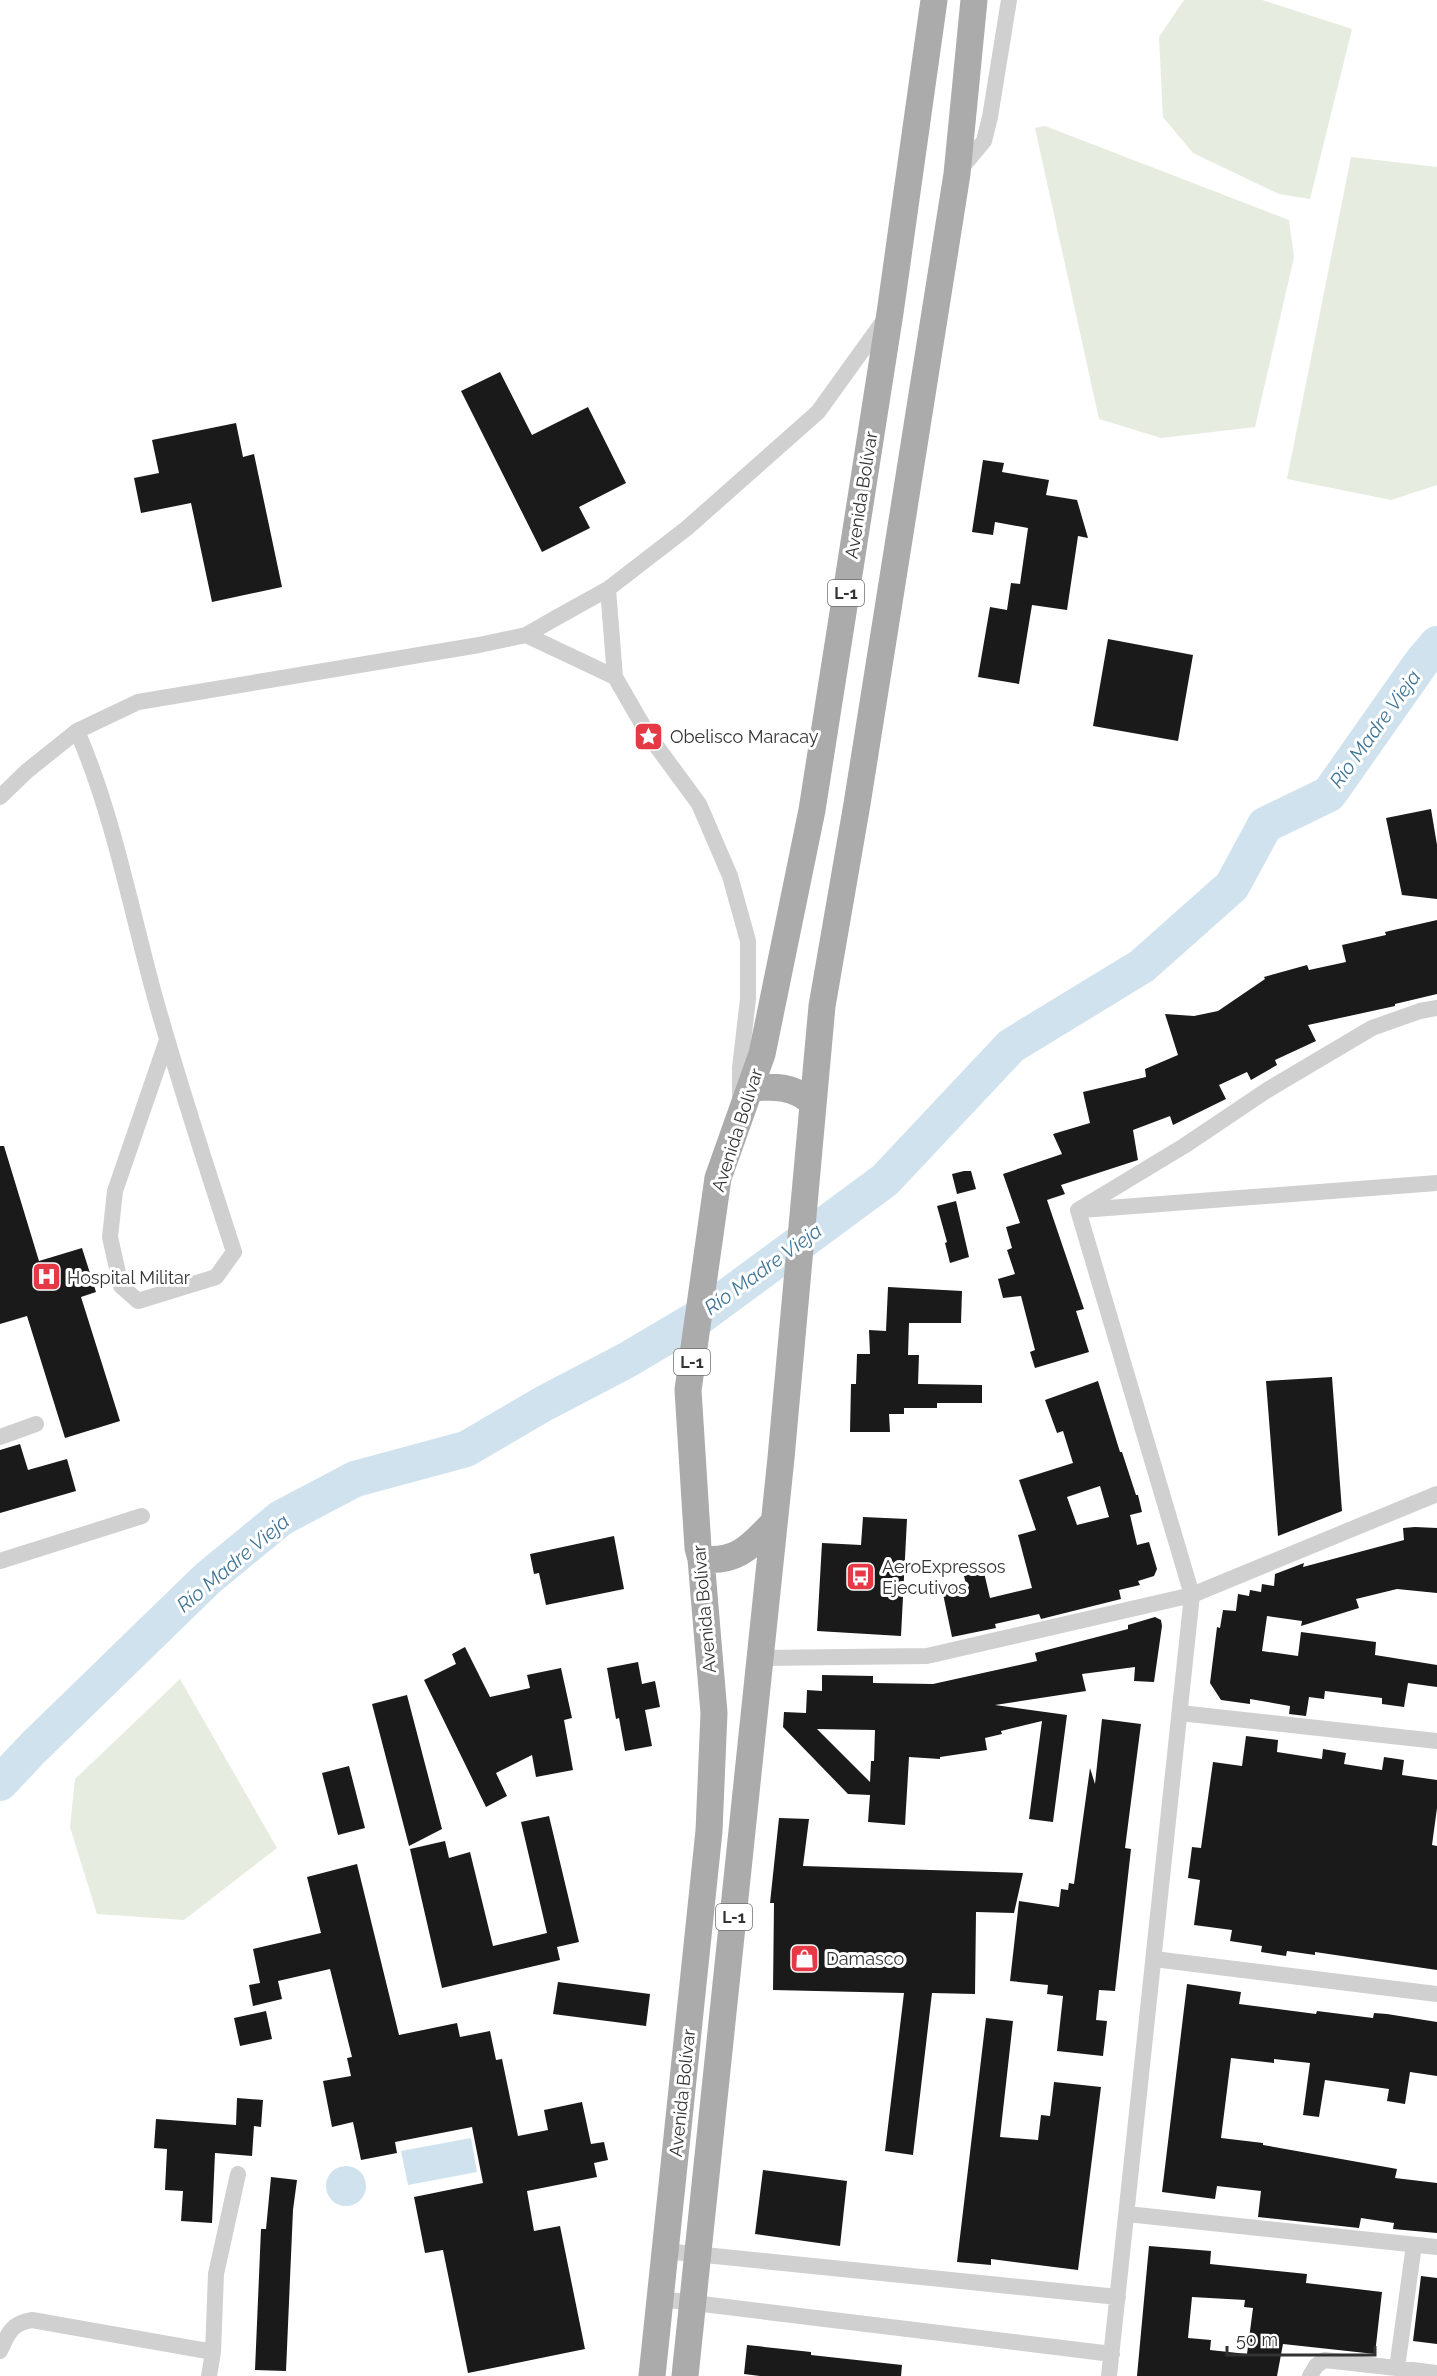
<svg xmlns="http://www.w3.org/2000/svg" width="1437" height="2376" font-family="Raleway,sans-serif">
	<rect width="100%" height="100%" fill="#fff"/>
	<path fill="#e6ecdf" d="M1184,0H1262L1352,29L1310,199L1279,194L1193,153L1163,117L1159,37Z
		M1045,126L1289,220L1294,257L1255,427L1161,438L1099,419L1035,128Z
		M1351,157L1437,167V485L1391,500L1287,479Z
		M180,1679L277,1848L184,1920L97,1914L70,1827L75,1779Z"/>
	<path fill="#cfe2ee" d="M471,2138L477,2172L408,2185L401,2151Z
		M326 2186a20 20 0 1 1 40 0a20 20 0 1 1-40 0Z"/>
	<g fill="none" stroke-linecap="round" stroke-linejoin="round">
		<path stroke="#cfe2ee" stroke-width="36" d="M0,1783L34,1747L208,1578L281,1518L355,1479L466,1449L543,1404L627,1360L698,1318L885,1180L1011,1046L1142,966L1232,886L1265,825L1329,794L1421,663L1437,644"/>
	</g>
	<path fill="#1a1a1a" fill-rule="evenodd" d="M500,372L532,435L588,407L626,483L579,507L590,528L542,552L461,391Z
		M236,423L243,457L254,454L282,587L212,602L191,503L141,513L134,478L159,473L152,440Z
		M983,460L1004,463L1002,472L1049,480L1046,495L1077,500L1088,538L1078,536L1067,610L1032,605L1019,684L978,677L990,607L1007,610L1011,583L1020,584L1028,528L995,522L993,535L972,532Z
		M1108,639L1193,655L1178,741L1093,726Z
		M1431,809L1437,845V899L1402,895L1386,818Z
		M1437,920V994L1395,1004V1006L1308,1025L1316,1041L1275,1060L1277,1065L1251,1080L1247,1072L1219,1085L1226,1099L1173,1125L1170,1116L1133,1130L1138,1160L1061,1185L1065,1194L1047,1200L1084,1309L1076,1311L1089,1352L1035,1368L1030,1352L1035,1350L1021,1296L1003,1298L998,1279L1015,1274L1007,1250L1012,1248L1006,1227L1020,1223L1003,1174L1062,1154L1053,1134L1090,1123L1083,1092L1146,1077L1145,1069L1178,1055L1165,1014L1194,1016L1218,1011L1265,979L1264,977L1307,965L1309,970L1346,962L1342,945L1386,935L1385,932Z
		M0,1146H4L39,1261L82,1248L96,1292L81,1297L120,1421L65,1438L27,1316L0,1324Z
		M964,1171H971L976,1189L957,1194L952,1174Z
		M956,1201L969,1257L950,1263L945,1243L947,1242L937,1206Z
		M888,1287L962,1291L961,1323H909L908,1355H919L918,1384L982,1385V1403H937V1408H904V1414H889L890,1432H850L851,1384H856L857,1354H870L869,1330L886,1331Z
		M1332,1377L1342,1511L1278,1536L1266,1381Z
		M1098,1381L1120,1452H1122L1136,1495H1138L1142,1512L1130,1515L1137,1545L1149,1542L1157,1569L1154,1576L1138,1581L1140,1585L1119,1590L1121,1599L1041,1619L1039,1614L995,1624L996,1628L952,1637L942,1589L966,1584L962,1568L982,1564L990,1598L1032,1588L1018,1535L1036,1530L1019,1480L1073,1463L1063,1431L1057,1433L1045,1400ZM1100,1486L1109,1517L1077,1525L1067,1497Z
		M20,1444L28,1470L67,1459L76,1491L0,1513V1450Z
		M863,1517L907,1519L901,1636L817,1631L822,1543L861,1545Z
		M1415,1527L1437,1528V1593L1397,1589L1356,1599L1359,1608L1301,1626L1302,1621L1267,1616L1262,1651L1298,1656L1301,1632L1376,1642L1375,1655L1437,1665V1687L1408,1683L1404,1707L1382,1704V1698L1325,1691L1324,1699L1309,1697L1306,1716L1289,1714L1290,1706L1250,1699V1704L1221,1700L1210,1683L1217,1627L1220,1628L1223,1610L1236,1611L1238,1594L1249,1596L1250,1590L1261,1592L1262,1584L1274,1586L1275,1574L1304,1563L1303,1567L1404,1540L1403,1528Z
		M614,1536L624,1589L546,1605L539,1573L534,1574L530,1554Z
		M1155,1617L1161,1620L1162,1626L1154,1682L1134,1681L1135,1667L1082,1674L1086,1691L995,1705L1067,1715L1053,1822L1029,1819L1042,1721L1001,1731L1002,1734L985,1738L987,1750L940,1757V1759L909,1757L905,1825L868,1822L870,1795L848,1794L783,1727L784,1712L806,1713L807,1690L822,1691V1675L873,1676V1683L933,1684L1037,1661L1035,1653L1128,1629V1625ZM817,1729L875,1730L874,1761H871L870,1782Z
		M465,1647L490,1697L530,1688L527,1675L561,1668L572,1718L564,1720L573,1770L536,1777L532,1755L496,1773L507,1796L486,1807L424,1680L456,1664L452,1654Z
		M638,1662L642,1684L655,1681L660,1707L645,1710L652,1746L625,1751L619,1718L616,1719L607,1668Z
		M407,1695L442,1829L409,1846L372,1704Z
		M1102,1719L1141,1724L1125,1848L1131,1849L1115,1991L1099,1990L1096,2020L1107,2021L1103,2056L1057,2051L1063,1996L1047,1994L1048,1985L1010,1981L1019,1901L1059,1907L1061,1889L1068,1890L1069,1883L1074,1884L1090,1768L1095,1784Z
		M1246,1736L1278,1740L1277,1752L1322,1759L1323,1749L1346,1753L1344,1764L1382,1770L1384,1757L1404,1760L1402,1775L1437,1780V1808L1432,1845L1437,1846V1970L1315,1952V1955L1287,1951L1286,1956L1261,1952L1262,1946L1230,1941L1232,1930L1194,1925L1200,1880L1188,1878L1192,1847L1201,1848L1213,1762L1242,1766Z
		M349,1766L365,1828L338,1835L322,1773Z
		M549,1816L579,1942L557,1947L560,1960L442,1988L410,1849L445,1841L449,1858L470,1852L493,1946L547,1933L521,1822Z
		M779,1818L809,1819L803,1866L1023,1873L1014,1913L976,1912L975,1994L932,1993L913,2155L885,2151L904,1993L773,1990L774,1903H770Z
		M357,1864L399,2035L457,2023L460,2037L490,2031L496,2060L502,2059L518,2136L548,2130L544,2110L582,2102L591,2144L604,2142L608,2160L594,2163L597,2177L527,2191L534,2231L560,2226L585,2349L468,2373L443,2250L425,2253L414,2197L483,2183L472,2127L395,2142L397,2153L361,2160L353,2122L332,2127L323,2081L351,2076L347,2058L352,2057L330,1969L278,1981L282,1999L253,2006L249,1985L260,1983L253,1949L321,1933L307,1877Z
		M558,1982L650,1994L646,2026L553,2014Z
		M1187,1984L1241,1992L1239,2004L1316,2014L1317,2011L1373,2018L1374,2013L1387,2014L1437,2022V2076L1410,2072L1405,2104L1387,2101L1389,2089L1325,2080L1319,2117L1303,2115L1310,2063L1274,2059V2063L1231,2058L1221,2138L1263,2143V2145L1397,2169L1395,2178L1437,2183V2233L1393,2229L1394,2223L1361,2218L1359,2228L1258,2217L1261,2191L1217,2186L1215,2199L1162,2192Z
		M266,2011L272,2039L240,2046L234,2018Z
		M986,2018L1013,2021L1000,2137L1038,2140L1041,2115L1050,2116L1054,2082L1101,2087L1078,2270L991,2259V2265L957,2262Z
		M237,2098L263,2100L261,2127L254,2126L252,2156L215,2153L212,2223L181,2221L183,2191L165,2190L167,2149L154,2148L156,2119L236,2125Z
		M763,2170L847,2181L840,2246L755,2234Z
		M271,2177L297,2180L293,2210L286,2371L255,2370L261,2229H266Z
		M1149,2246L1211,2251L1210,2264L1307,2274L1306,2283L1382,2292L1375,2354L1283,2344L1277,2376H1137ZM1192,2297L1245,2300L1244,2307L1253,2308L1247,2354L1210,2350L1211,2340L1188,2338Z
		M1421,2276L1437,2278V2344L1413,2341Z
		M747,2345L811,2352V2355L902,2365L901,2376H760L744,2374Z"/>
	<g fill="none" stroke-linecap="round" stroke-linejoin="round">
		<path stroke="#d0d0d0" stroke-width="16" d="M959,171L984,141L990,117L1009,0
			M608,589L615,677
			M526,635L615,677L649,736L699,804L730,876L748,941V999L740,1068V1098
			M77,731C112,811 130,905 153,990C177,1078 206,1165 234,1252L216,1277L138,1301L121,1286L110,1237L115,1191L167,1040
			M0,797L27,771L77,731L138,702L479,645L526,635L554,619L608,589L687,528L818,412L885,319
			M1078,1210L1192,1595L1109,2376
			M1078,1210L1184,1146L1269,1089L1372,1028L1420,1011L1437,1008
			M1082,1210L1437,1183
			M0,1437L36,1424
			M0,1561L142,1516
			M761,1658L927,1656L1192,1595L1437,1494
			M1180,1713L1437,1741
			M1154,1959L1437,1994
			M1127,2214L1437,2247
			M1414,2245L1397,2368L1437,2373
			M665,2251L1118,2297
			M661,2299L1112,2354
			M0,2351C8,2333 12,2323 32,2320L213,2352
			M209,2376L213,2352L216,2274L238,2174
			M1310,2376L1316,2366L1324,2360L1397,2368"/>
		<path stroke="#ababab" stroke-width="27" d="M751,1088C775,1086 794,1086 813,1103
			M701,1559C737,1563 750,1547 773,1523
			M652,2376L709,1831L714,1713L701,1559L698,1548L688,1390L718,1178L762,1054L812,810L890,313L934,0
			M685,2376L781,1458L822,1006L857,804L957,174L974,0"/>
	</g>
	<defs>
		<symbol id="sight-square" viewBox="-11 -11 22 22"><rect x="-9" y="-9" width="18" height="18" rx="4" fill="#e63946" stroke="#fff"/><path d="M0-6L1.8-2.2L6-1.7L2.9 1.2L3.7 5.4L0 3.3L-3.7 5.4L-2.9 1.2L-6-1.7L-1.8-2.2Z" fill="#fff"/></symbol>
		<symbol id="hospital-square" viewBox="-11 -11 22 22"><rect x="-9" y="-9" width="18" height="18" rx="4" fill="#e63946" stroke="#fff"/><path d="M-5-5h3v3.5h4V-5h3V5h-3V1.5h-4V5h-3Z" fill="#fff"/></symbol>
		<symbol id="bus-square" viewBox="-11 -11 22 22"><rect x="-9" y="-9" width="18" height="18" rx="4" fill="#e63946" stroke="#fff"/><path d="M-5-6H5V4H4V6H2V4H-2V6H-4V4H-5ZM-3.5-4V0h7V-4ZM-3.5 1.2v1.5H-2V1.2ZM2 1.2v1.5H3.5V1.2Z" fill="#fff"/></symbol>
		<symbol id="shop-square" viewBox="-11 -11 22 22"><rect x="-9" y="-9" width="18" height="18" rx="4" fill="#e63946" stroke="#fff"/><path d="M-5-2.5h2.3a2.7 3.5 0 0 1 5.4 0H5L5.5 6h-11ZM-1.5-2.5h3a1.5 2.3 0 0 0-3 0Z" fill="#fff"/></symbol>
	</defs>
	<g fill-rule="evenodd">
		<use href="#sight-square" x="632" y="720" width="33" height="33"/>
		<use href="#hospital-square" x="30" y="1260" width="33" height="33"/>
		<use href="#bus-square" x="844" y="1560" width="33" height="33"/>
		<use href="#shop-square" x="788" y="1942" width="33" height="33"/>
	</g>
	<g text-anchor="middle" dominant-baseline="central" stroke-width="6" stroke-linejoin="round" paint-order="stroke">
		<g fill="#fff" stroke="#707070" stroke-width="1.5">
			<rect x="828" y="580" width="36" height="26" rx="4.5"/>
			<rect x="674" y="1349" width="36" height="26" rx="4.5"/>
			<rect x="716" y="1904" width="36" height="26" rx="4.5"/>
		</g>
		<g font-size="16" font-weight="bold" fill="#333">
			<text x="846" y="593">L-1</text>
			<text x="692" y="1362">L-1</text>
			<text x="734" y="1917">L-1</text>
		</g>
		<g font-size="18" fill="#333" stroke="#fff">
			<text transform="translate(861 495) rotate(-81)">Avenida Bolívar</text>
			<text transform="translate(737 1130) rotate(-72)">Avenida Bolívar</text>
			<text transform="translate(704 1609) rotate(-95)">Avenida Bolívar</text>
			<text transform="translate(682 2093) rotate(-84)">Avenida Bolívar</text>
		</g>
		<g font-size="18" fill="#333" stroke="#fff" text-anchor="start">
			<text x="670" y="736">Obelisco Maracay</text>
			<text x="67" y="1277">Hospital Militar</text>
			<text x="882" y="1566">AeroExpressos<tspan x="882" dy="21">Ejecutivos</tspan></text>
			<text x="826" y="1958">Damasco</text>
		</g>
		<g font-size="20" font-style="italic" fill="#3f7597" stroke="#fff">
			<text transform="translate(1375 729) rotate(-54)">Río Madre Vieja</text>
			<text transform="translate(763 1269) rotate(-36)">Río Madre Vieja</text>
			<text transform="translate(233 1563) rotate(-40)">Río Madre Vieja</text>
		</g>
	</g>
	<path d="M1227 2346v9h148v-9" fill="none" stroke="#333333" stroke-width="3"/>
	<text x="1236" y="2346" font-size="18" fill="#333333" stroke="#ffffff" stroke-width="4.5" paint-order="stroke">50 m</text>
</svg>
